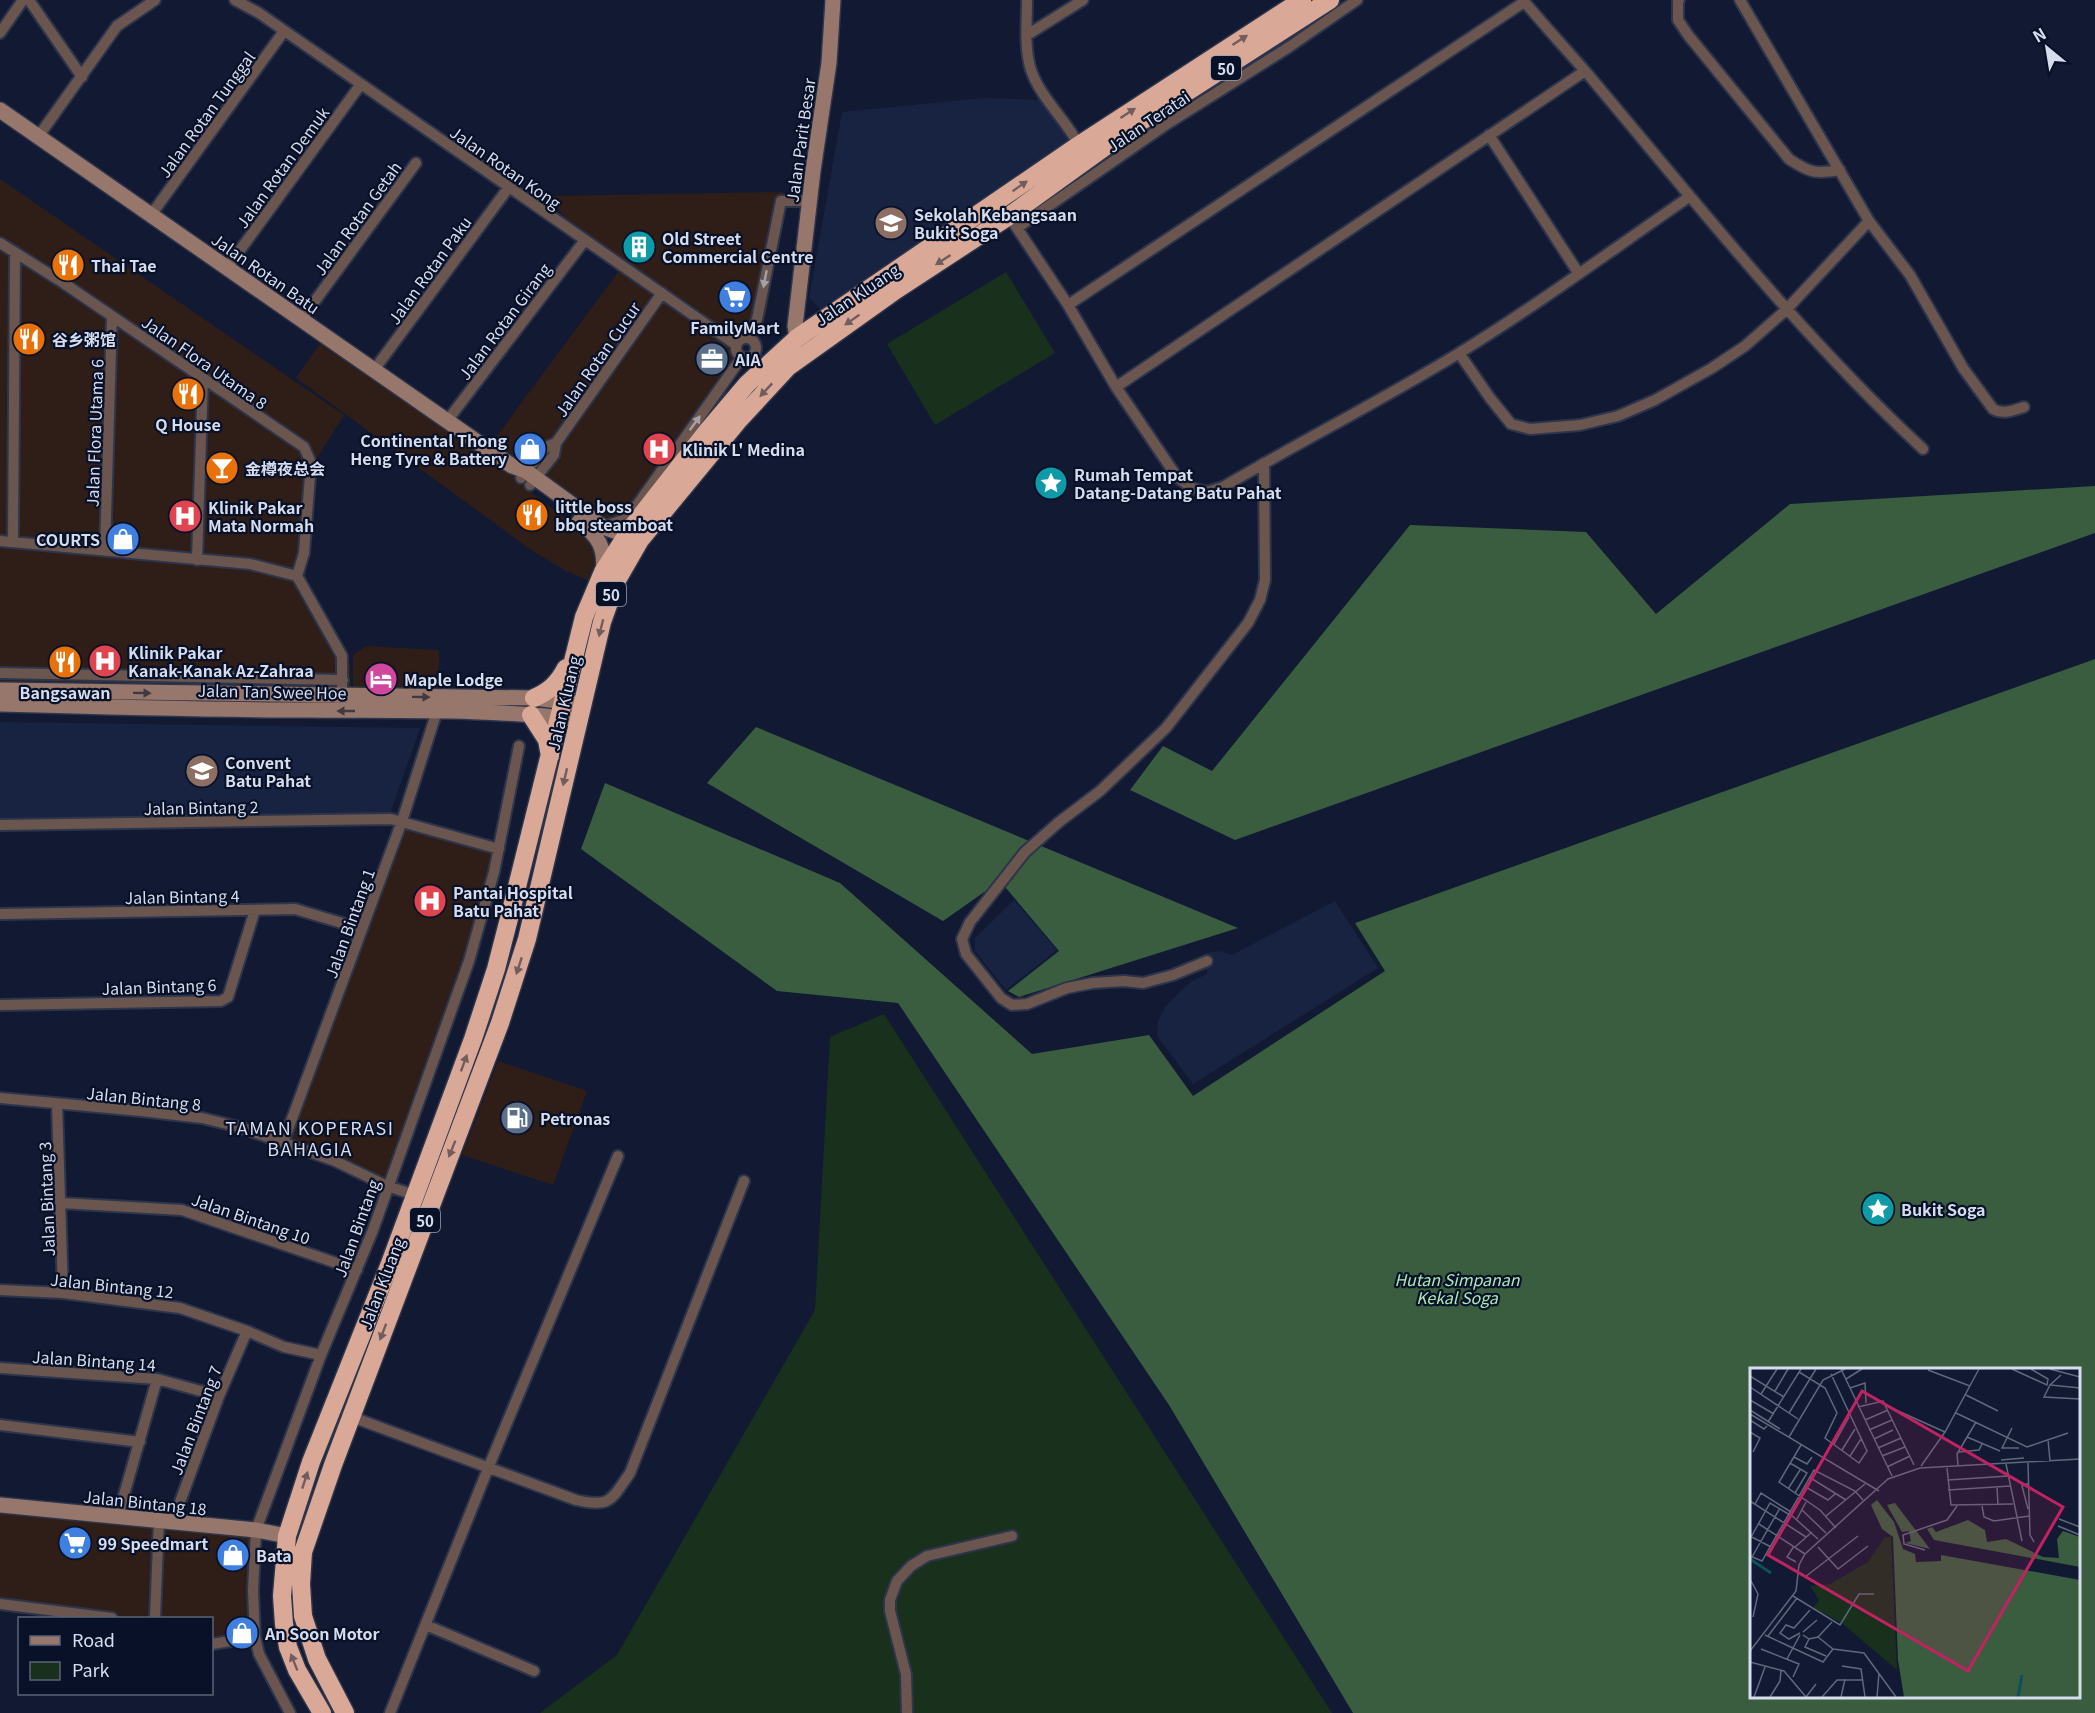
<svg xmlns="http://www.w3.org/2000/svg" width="2095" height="1713" font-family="Georgia,'Noto Sans SC',serif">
	<rect width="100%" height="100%" fill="#111a32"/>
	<path fill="#2f1d17" d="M0,179L344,415L315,461L305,584L350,662L351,694L0,688Z
		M784,192L767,311L759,338L742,345L568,221L548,196Z
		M624,264L732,349L736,360L636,501L620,517L606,522L491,444Z
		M322,340L509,471L517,482L587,535L598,552V561L592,582L566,571L534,552L296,378Z
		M366,646L439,650V691H353V655Z
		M400,817L503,846L390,1191L332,1164L279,1144Z
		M498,1061L587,1091L553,1185L462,1155Z
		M0,1499L261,1524L256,1590L259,1640L212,1648V1618H80L0,1608Z"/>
	<path fill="#182341" d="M983,98L1045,100L1072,147L826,314L809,298L842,112Z
		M0,722L420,728L390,814L0,824Z
		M1014,900L1057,950L1006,990L975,951V938Z
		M1335,901L1378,968L1193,1084L1157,1036L1158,1021L1166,1006L1180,991L1194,980L1207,974L1205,953L1220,951L1232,955Z"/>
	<path fill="#19301d" d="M1006,272L1055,353L935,425L887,344Z
		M884,1014L1332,1713H540L617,1655L815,1310L830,1037Z"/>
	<path fill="#395d3e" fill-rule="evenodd" d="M2095,486V533L1235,840L1130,790L1163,746L1212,771L1410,525L1586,532L1656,614L1790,504Z
		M2095,659V1713H1353L1169,1405L898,1003L777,991L581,849L605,783L840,883L1032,1054L1149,1035L1193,1096L1385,971L1355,923ZM1752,1370H2078V1696H1752Z
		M756,727L1238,928L1019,997L1008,991L1059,951L1000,881L943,921L707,783Z"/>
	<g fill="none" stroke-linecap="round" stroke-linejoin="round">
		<defs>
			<path id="street" d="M29,0L82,77
				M235,0L259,13L736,345
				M1027,0C1027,23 1024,48 1031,70C1040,97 1065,119 1079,145
				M1523,0C1543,24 1565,48 1586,72C1695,201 1799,334 1923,449
				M1679,0L1678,2V20L1688,35L1789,159C1810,173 1815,174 1840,170
				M1740,0L1869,221L1910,275L1963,368L1993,409C2003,415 2014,410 2024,407
				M0,33L23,0
				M1027,35L1083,0
				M1489,135L1579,274
				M38,137L117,26L155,0
				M151,215L284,31
				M1009,216L1068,305L1116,387L1177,477L1192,488L1207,492L1223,487C1300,442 1380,401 1456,355C1536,306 1612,250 1689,197
				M1017,228L1167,124L1289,47L1357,0
				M0,243L62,282L304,447L311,463L304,553L297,576L250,564L0,541
				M227,268L361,84
				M1068,305L1524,2
				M301,320L416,163
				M736 348a10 10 0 1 1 20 0a10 10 0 1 1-20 0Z
				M750,338L757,319L781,201H809
				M1459,353L1490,398L1511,424L1530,429L1580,425L1618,416L1655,400L1712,368L1745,346L1786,310L1869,221
				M374,370L509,187
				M1116,387L1585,71
				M447,421L585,240
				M521,478L546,447L556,443
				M530,485L554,455L556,443L662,293
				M603,527L623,520L638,504L742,357
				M13,542L15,254
				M105,550L112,316
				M197,560L203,378
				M297,576L342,656V687
				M0,673L343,680
				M0,825L391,819L499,849
				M0,914L295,909L362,929
				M1207,961L1173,975L1143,983L1124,981L1093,983L1067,988L1027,1004L1012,1005L1001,998L966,954L962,939L970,922L1025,852L1059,822L1100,791L1166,728L1248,623L1260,600L1265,580L1264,463
				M0,1005L221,1001L228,997L255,910
				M0,1098L141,1111L202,1118L239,1127L335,1161L387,1186L415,1195
				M57,1104L63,1293
				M283,1143L402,821L437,711
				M61,1203L182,1210L357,1270
				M0,1290L63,1293L180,1308L247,1331L284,1347L321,1355
				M0,1368L157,1379L219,1396
				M352,1417L576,1500C611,1508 611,1500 630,1473L744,1181
				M0,1425L140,1442
				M118,1516L157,1379
				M173,1521L219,1396L247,1331
				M0,1604L112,1618
				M155,1618L159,1520
				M426,1625L534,1671
				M212,1644L255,1637
				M290,1713L259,1654L255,1637L253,1590L256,1530L321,1355L373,1230L469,961L494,872L519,746
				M390,1713L489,1466L618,1156
				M907,1713L906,1674L890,1611V1600L897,1581L911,1566L927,1556L1012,1536"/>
			<path id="secondary" d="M0,110L512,466L526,471L603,527L614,531L632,527
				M803,344L797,338L795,326L813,171L829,63L833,0
				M579,522C598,535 606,548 603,572
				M0,690L534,698L582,704
				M0,704C103,707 207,710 310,710C399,711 490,708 579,720
				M0,1505L256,1530L287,1536"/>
			<path id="highway" d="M534,698C550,691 558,683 566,668
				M531,715L547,740L550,756
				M322,1713L297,1670L288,1647L284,1624L282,1596L287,1536L311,1462L389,1266L473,1039L496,969L513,903L584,617L603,572L632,527L708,430L747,384L797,338L1079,145L1302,0
				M345,1713L317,1659L303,1616L301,1584L303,1552L333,1465L500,1023L527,939L602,622L617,580L640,540L738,421L788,367L896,290L1009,216L1134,126L1330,0"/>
		</defs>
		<use href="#street" stroke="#2d354c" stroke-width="14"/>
		<use href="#secondary" stroke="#2d354c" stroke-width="18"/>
		<use href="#highway" stroke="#2d354c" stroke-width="21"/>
		<use href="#street" stroke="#6a564e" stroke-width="10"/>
		<use href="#secondary" stroke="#97776b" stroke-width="15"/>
		<use href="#highway" stroke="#daa896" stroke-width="18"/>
	</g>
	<defs><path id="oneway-solid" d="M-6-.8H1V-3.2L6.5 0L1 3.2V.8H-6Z" transform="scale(1.5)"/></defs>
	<g fill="#715c5e">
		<use href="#oneway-solid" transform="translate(1240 40) rotate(-33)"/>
		<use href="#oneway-solid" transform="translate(1128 113) rotate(-33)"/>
		<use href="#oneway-solid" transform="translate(1020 186) rotate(-35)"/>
		<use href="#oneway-solid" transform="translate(943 260) rotate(147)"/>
		<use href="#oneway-solid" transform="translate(852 320) rotate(145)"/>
		<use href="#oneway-solid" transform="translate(766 390) rotate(133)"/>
		<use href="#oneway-solid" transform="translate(601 628) rotate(104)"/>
		<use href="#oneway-solid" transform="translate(565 777) rotate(103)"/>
		<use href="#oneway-solid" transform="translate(519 966) rotate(108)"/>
		<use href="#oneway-solid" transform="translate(464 1063) rotate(-70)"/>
		<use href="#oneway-solid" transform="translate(452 1149) rotate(112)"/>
		<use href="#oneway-solid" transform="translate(383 1332) rotate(111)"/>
		<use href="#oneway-solid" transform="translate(305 1480) rotate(-72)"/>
		<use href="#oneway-solid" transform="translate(294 1662) rotate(-112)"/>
	</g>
	<g fill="#a5a0a6">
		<use href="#oneway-solid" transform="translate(765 279) rotate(101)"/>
		<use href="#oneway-solid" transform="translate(695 423) rotate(-54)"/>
	</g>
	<g fill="#413a42">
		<use href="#oneway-solid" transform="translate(142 693) rotate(1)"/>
		<use href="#oneway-solid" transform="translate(421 697) rotate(1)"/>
		<use href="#oneway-solid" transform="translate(346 711) rotate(-180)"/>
	</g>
	<defs>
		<symbol id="school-disc" viewBox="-11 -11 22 22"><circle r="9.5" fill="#8d6e63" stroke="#081127"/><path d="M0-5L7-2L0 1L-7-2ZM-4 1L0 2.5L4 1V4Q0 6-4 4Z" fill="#fff"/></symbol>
		<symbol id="building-disc" viewBox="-11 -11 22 22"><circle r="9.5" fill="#0f9aa8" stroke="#081127"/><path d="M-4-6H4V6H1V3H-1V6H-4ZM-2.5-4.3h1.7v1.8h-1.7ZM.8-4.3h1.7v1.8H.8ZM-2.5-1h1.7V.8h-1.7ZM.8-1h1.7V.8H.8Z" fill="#fff"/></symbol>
		<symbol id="restaurant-disc" viewBox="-11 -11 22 22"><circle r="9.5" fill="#e8710a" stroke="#081127"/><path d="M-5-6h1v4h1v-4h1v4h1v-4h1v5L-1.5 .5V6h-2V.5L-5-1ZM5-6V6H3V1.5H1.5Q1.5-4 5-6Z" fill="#fff"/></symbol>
		<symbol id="supermarket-disc" viewBox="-11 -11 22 22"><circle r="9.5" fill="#3f7fe0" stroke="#081127"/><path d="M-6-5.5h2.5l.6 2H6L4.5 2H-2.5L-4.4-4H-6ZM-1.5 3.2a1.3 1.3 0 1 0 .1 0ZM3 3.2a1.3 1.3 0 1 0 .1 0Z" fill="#fff"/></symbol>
		<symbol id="office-disc" viewBox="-11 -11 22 22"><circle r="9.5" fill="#5c6f8a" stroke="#081127"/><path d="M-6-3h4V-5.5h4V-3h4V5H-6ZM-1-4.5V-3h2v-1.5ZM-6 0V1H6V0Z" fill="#fff"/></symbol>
		<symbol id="shop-disc" viewBox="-11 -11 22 22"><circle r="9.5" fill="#3f7fe0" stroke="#081127"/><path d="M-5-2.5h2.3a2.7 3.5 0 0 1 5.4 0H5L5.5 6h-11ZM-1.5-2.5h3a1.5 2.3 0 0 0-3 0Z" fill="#fff"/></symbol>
		<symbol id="hospital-disc" viewBox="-11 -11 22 22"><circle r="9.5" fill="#e0444e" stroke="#081127"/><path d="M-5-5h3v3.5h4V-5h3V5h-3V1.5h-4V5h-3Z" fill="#fff"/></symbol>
		<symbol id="bar-disc" viewBox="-11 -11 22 22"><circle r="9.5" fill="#e8710a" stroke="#081127"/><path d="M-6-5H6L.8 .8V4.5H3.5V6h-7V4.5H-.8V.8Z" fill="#fff"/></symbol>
		<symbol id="sight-disc" viewBox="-11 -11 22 22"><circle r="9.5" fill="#0f9aa8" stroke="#081127"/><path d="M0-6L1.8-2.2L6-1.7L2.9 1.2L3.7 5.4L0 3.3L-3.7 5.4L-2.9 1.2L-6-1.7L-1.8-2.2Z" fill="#fff"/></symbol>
		<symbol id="hotel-disc" viewBox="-11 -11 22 22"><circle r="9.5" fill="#d1479c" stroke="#081127"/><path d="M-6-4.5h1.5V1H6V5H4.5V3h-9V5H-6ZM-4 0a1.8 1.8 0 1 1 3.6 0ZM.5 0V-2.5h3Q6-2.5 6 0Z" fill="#fff"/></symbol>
		<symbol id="fuel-disc" viewBox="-11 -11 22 22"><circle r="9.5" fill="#5c6f8a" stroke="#081127"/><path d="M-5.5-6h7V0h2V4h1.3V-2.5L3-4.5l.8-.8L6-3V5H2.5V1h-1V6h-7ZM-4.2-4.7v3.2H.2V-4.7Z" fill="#fff"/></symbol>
	</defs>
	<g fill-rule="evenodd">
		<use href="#school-disc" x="872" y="204" width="38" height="38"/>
		<use href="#building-disc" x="620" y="228" width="38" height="38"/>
		<use href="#restaurant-disc" x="49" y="246" width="38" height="38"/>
		<use href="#supermarket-disc" x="716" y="278" width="38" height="38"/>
		<use href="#restaurant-disc" x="10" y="320" width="38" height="38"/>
		<use href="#office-disc" x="693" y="340" width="38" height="38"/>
		<use href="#restaurant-disc" x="169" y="375" width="38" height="38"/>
		<use href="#shop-disc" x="511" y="430" width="38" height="38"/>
		<use href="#hospital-disc" x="640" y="430" width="38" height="38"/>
		<use href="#bar-disc" x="203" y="449" width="38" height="38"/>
		<use href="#sight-disc" x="1032" y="464" width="38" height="38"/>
		<use href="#restaurant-disc" x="513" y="496" width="38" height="38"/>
		<use href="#hospital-disc" x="166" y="497" width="38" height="38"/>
		<use href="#shop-disc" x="104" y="520" width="38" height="38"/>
		<use href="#hospital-disc" x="86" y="642" width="38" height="38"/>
		<use href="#restaurant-disc" x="46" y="643" width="38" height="38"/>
		<use href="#hotel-disc" x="362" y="660" width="38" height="38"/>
		<use href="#school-disc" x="183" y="752" width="38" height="38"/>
		<use href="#hospital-disc" x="411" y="882" width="38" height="38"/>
		<use href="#fuel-disc" x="498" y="1099" width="38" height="38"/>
		<use href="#sight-disc" x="1859" y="1190" width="38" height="38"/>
		<use href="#supermarket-disc" x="56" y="1524" width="38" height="38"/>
		<use href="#shop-disc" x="214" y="1536" width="38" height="38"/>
		<use href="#shop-disc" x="223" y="1614" width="38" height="38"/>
	</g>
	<g text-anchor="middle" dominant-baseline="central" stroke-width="4.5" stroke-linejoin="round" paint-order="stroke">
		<g fill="#081127" stroke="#98a0b2" stroke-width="1.5">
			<rect x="1211" y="56" width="30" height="24" rx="4.5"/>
			<rect x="596" y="582" width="30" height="24" rx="4.5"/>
			<rect x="410" y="1208" width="30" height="24" rx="4.5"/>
		</g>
		<g font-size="15" font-weight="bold" fill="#d6ddee">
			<text x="1226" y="68">50</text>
			<text x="611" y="594">50</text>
			<text x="425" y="1220">50</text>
		</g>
		<g font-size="16" fill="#d6ddee" stroke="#081127">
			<text transform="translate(206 114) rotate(-54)">Jalan Rotan Tunggal</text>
			<text transform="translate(1148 121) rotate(-34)">Jalan Teratai</text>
			<text transform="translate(800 140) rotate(-82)">Jalan Parit Besar</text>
			<text transform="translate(282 167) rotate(-54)">Jalan Rotan Demuk</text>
			<text transform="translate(506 167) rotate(35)">Jalan Rotan Kong</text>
			<text transform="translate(357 218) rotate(-54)">Jalan Rotan Getah</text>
			<text transform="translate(429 270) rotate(-54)">Jalan Rotan Paku</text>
			<text transform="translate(266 273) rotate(35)">Jalan Rotan Batu</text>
			<text transform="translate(857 294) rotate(-34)">Jalan Kluang</text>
			<text transform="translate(504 321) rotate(-53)">Jalan Rotan Girang</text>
			<text transform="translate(597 359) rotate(-55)">Jalan Rotan Cucur</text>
			<text transform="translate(205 362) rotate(35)">Jalan Flora Utama 8</text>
			<text transform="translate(94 433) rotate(-88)">Jalan Flora Utama 6</text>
			<text transform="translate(272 691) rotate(1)">Jalan Tan Swee Hoe</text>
			<text transform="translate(563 703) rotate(-77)">Jalan Kluang</text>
			<text transform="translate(201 807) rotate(-1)">Jalan Bintang 2</text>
			<text transform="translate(182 896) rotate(-1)">Jalan Bintang 4</text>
			<text transform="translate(349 923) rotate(-70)">Jalan Bintang 1</text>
			<text transform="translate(159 986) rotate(-2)">Jalan Bintang 6</text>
			<text transform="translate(144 1098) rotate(6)">Jalan Bintang 8</text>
			<text transform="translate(46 1199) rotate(-92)">Jalan Bintang 3</text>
			<text transform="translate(251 1218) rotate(19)">Jalan Bintang 10</text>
			<text transform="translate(356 1228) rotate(-70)">Jalan Bintang</text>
			<text transform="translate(381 1283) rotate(-69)">Jalan Kluang</text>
			<text transform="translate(112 1285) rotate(6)">Jalan Bintang 12</text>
			<text transform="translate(94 1360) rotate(4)">Jalan Bintang 14</text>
			<text transform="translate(195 1420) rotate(-69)">Jalan Bintang 7</text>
			<text transform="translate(145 1502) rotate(6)">Jalan Bintang 18</text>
		</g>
		<g font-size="16" font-weight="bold" fill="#d6ddee" stroke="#081127" text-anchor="start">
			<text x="914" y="214">Sekolah Kebangsaan<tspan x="914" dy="18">Bukit Soga</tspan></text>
			<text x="662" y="238">Old Street<tspan x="662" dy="18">Commercial Centre</tspan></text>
			<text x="91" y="265">Thai Tae</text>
			<text x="735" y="327" text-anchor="middle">FamilyMart</text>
			<text x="52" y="339">谷乡粥馆</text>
			<text x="735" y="359">AIA</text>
			<text x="188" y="424" text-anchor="middle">Q House</text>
			<text x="507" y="440" text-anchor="end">Continental Thong<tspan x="507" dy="18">Heng Tyre &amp; Battery</tspan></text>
			<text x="682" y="449">Klinik L' Medina</text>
			<text x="245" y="468">金樽夜总会</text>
			<text x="1074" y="474">Rumah Tempat<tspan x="1074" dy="18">Datang-Datang Batu Pahat</tspan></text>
			<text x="555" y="506">little boss<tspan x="555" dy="18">bbq steamboat</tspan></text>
			<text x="208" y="507">Klinik Pakar<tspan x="208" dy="18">Mata Normah</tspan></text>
			<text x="100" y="539" text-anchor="end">COURTS</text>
			<text x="128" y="652">Klinik Pakar<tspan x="128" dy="18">Kanak-Kanak Az-Zahraa</tspan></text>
			<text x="404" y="679">Maple Lodge</text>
			<text x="65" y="692" text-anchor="middle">Bangsawan</text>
			<text x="225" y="762">Convent<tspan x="225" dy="18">Batu Pahat</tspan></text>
			<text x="453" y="892">Pantai Hospital<tspan x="453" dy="18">Batu Pahat</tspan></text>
			<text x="540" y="1118">Petronas</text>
			<text x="1901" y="1209">Bukit Soga</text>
			<text x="98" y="1543">99 Speedmart</text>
			<text x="256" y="1555">Bata</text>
			<text x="265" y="1633">An Soon Motor</text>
		</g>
		<g font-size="16" font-style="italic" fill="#ace8b4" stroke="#081127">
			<text x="1457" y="1279">Hutan Simpanan<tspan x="1457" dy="18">Kekal Soga</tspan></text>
		</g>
		<g font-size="18" letter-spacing="1.5" fill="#d6ddee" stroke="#081127">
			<text x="310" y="1127">TAMAN KOPERASI<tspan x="310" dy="21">BAHAGIA</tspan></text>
		</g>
	</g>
	<g transform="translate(1750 1368)">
		<rect width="330" height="330" fill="#111a32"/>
		<path d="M135,169H141L147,302L92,255L63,240L69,232L60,218L80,216L118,194Z" fill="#19301d"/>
		<path d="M127,132L144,154L153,181L165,186L166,194L191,193V187L330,212V329H154L148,292L143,169L132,161L121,137ZM145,135L180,181L155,175L161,173L159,163L152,164L137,137ZM218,152L235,162L237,174L256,171L293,189L309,190L307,171L313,163L330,169V199L184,172L177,161L182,159L186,164Z" fill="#395d3e"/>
		<path fill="none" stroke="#0e515b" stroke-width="3" d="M0,191L21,205M268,329L272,307"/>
		<path fill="none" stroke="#60687d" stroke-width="1.5" d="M91,1L142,108M262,1L297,17L298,11L281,1M300,1L330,9M178,2L220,18M49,4L75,20L87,45L75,70L109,95L117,83L81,6M311,7L300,17L330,20M0,8L34,29M96,11L112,1M300,17L294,29L330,31M0,19L48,51M100,20L115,15L116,35M25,23L38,1M11,26L27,1M216,27L248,43M0,32L24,46M137,38L195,64M108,39L133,33L164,97M0,42L30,61M39,45L66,1M206,45L277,79L318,65M0,46L129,123M0,52L14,61L17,58M115,52L138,42M18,54L51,1M262,60L252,80H269M119,62L142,52M0,64L10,70L3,84M39,69L73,12L95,1M217,69L250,83M124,71L143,62M298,71L300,93M84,76L99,49M51,77L29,114L70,142L86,160M128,80L151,70M92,82L105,61M209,84L229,82L232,76M100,88L111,71M132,88L155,79M44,89L57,96L62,89M251,92L274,90M40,95L57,105L45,125M278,95L280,167L284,174M256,96L272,173M208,97L207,86L226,54M171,98L195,64L229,1M137,99L160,88M197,100L201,137L263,136M59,109L96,132M198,112L258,108M54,118L78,132L86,125M247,119L248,137M38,121L50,102M198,122L260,118M0,133L56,169M5,136L11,125L41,144M232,138L234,149L244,153L279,148M278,141L272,118L279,115M52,142L76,165M40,146L68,171M76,148L115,116M47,151L57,132M309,151L330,159M9,156L55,186M308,158L330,167M0,168L21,179M0,171L20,135L40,147M44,178L37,189L46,194M45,179L62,164M68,179L88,201L118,178M175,182L154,176L153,167L197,152L207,138M0,188L12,193L64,102L105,123L113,132M2,189L30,140M55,209L108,168M0,211L8,226L3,249M43,228L90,257L109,226H124M53,264L67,252M50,265L39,271L30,265L36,257L44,260L60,242M15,267L73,294L83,281M53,267L59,271L68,269L82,254M18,268L47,230M68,269L83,281L114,285L146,329M59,271L55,279L76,288M11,281L49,296L43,309M0,283L46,223L49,197L55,186L138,111L170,100L330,91M37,291L50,267M0,294L34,303L56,329L66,316M92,298L111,301L115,329M4,329L15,299M20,329L30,313L31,302M72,329L87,312H113M91,329L95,311M127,329L129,305"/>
		<path fill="#c32262" fill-opacity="0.15" stroke="#c32262" stroke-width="3" d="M112,23L313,139L218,303L18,187Z"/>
		<rect width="330" height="330" fill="none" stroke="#d6ddee" stroke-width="3"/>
	</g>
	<rect x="18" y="1617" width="195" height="78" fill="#081127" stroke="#5a6377" stroke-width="1.5"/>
	<rect x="30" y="1636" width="30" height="9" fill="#97776b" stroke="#5a6377" stroke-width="1.5"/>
	<text x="72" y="1647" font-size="18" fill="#d6ddee">Road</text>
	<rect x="30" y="1662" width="30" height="18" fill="#19301d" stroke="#5a6377" stroke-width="1.5"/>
	<text x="72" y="1677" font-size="18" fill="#d6ddee">Park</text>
	<g transform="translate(2047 48) rotate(330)" stroke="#081127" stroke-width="4.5" paint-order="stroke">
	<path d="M0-4.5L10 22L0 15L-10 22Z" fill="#d6ddee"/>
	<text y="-9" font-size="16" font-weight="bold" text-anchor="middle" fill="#d6ddee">N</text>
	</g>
</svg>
